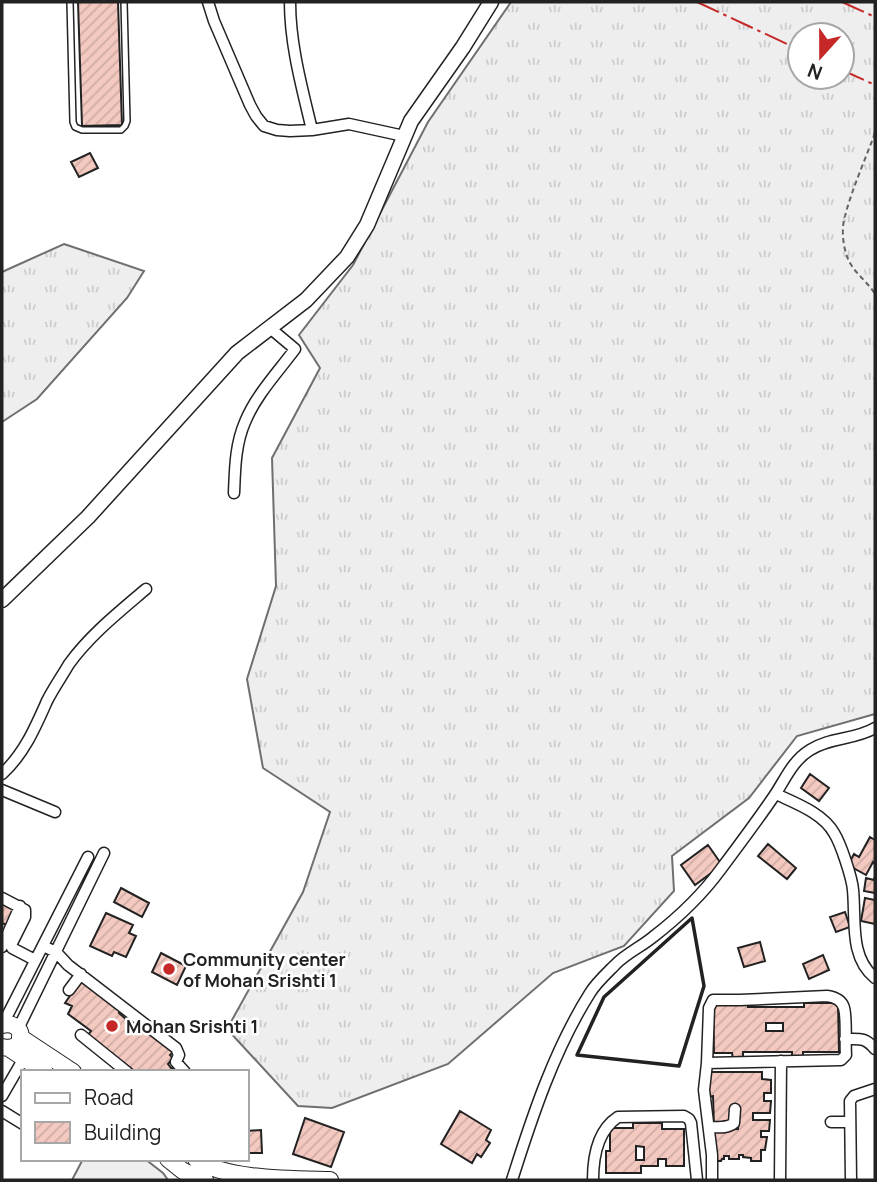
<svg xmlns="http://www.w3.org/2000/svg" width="877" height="1182" font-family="Manrope,sans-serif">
	<defs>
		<pattern id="grass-tufts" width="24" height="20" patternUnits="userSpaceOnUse" patternTransform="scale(1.75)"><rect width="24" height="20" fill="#eee"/><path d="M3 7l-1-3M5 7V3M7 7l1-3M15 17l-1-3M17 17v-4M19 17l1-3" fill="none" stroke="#ccc"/></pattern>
		<pattern id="building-hatch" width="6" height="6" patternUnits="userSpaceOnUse" patternTransform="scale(1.75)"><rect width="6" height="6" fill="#f3c9c0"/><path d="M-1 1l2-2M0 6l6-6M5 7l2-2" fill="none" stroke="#d0aca5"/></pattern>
	</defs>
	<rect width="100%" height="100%" fill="#fff"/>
	<path fill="url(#grass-tufts)" stroke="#6f6f6f" stroke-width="2" fill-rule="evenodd" d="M511,2H875V714L797,736L749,798L672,856L674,891L624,946L553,973L448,1064L332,1108L298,1106L227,1029L303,892L330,812L263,768L247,679L276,586L272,458L320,368L299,335L353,265L428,122ZM800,35H842V77H800Z
		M64,244L144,271L127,298L37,399L2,422V272Z"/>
	<path fill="#eee" stroke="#6f6f6f" stroke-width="2" d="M83,1159H145L163,1173L168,1180H72Z"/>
	<path fill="url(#building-hatch)" stroke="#222" stroke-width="2" fill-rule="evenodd" d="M78,2H118L122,125L82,126Z
		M90,153L98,168L79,177L71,162Z
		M810,774L829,788L819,801L801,788Z
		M870,837L875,840V864L873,862L866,875L848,865L854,854L859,857Z
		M768,844L796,868L787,879L758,856Z
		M708,845L722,865L695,885L681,865Z
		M875,876V893L864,891L866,878L874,880Z
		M121,888L149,903L142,917L114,902Z
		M865,898L875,900V924L861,921Z
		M2,903L14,909L7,925L2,923Z
		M845,912L850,927L836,932L830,917Z
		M106,913L133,925L129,933L136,936L126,957L114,952L112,956L90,946Z
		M760,942L765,961L744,967L738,948Z
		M161,953L186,966L177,985L152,972Z
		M823,955L829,970L809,979L803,964Z
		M81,980L121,1011L119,1013L128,1021L130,1018L174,1051L170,1055L173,1058L168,1064L172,1069L174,1067L180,1072H136L87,1036L91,1031L68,1014L72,1006L65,1003Z
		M748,1003V1007H804V1003H838L839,1052H803V1058L792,1059V1052H743V1059H733L732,1053H714L713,1004ZM766,1023H783V1031H766Z
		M709,1072H762V1079L771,1080V1093H764V1101H771L770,1113H753V1120H770L769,1131H761V1137H767L765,1150H761V1161H751V1158L743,1157V1155H739V1159H729V1156H724V1159H722L721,1161H714L713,1130L738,1129L739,1106L731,1121H724V1125H714L713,1096L709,1097Z
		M460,1111L491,1130L486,1140L490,1143L481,1157L477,1154L472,1163L441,1144Z
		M305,1118L344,1132L331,1167L293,1154Z
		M633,1123H662V1129H684V1166H666V1159H658V1166H641V1173H606V1151H610V1128H633ZM636,1146L644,1147V1160H636Z
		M261,1130L262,1153H247V1131Z"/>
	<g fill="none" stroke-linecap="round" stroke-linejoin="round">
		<defs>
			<path id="service" d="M70,2L73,122L75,127L82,130H121L125,126L127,121L124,2"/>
			<path id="minor" d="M208,2L214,21L250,105L256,116L264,126L277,130L290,131L312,130L349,124L404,136
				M290,2C290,45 302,88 312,130
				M234,493C235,470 235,445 245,422C256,395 278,372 295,349L270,328
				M2,774C24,754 35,728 47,701C53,689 62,676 69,664C90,635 119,612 146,589
				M2,790L55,812
				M776,794C795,803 823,813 834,833C841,844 852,878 853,890C856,920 849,957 875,978
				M2,898L25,910V917L11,945L12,948L35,960
				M43,946L56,952L68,965L176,1048L179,1055L176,1062L185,1072
				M2,947L20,906
				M69,990L81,974
				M3,1024L88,857
				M18,1029L104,853
				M81,1035L127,1072
				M845,1039C860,1039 865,1037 875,1049
				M707,1063L841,1060L846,1055C845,1043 847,1018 844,1008C842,1000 834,997 827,996L740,1000H713L709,1008L707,1063L704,1090L712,1155V1180
				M2,1096L24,1058
				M2,1111L23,1124
				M831,1122H850
				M709,1127C717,1127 727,1129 734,1123L735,1109
				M512,1180C532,1117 554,1050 590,993C596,983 606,974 615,965C625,954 641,947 653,937C679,917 702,895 721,869C739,845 757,821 774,796C785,780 792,761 810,750C830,737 855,740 875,728
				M593,1180C593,1157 598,1130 618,1117L684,1116L689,1119L691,1123L697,1180
				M780,1180L781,1061
				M851,1180L850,1101L854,1096L875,1089"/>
			<path id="tertiary" d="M2,600L88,517L237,353L306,300L347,257L367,225L411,121L463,47L491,2"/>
			<path id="secondary" d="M2,1025C26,1019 28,1053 2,1047
				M20,1037L73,1072
				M10,1049L45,1072
				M168,1159L183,1171L205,1180
				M196,1159C224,1180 294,1179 330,1180"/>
		</defs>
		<use href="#service" stroke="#222" stroke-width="8"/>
		<use href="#minor" stroke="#222" stroke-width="13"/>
		<use href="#tertiary" stroke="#222" stroke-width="17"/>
		<use href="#secondary" stroke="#222" stroke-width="18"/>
		<path stroke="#646464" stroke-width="2" stroke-dasharray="5 3.5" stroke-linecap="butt" d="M875,133C865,160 852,189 845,216C841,229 843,247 848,259C854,273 867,281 875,294"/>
		<use href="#service" stroke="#fff" stroke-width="5"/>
		<use href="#minor" stroke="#fff" stroke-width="10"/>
		<use href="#tertiary" stroke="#fff" stroke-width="14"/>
		<use href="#secondary" stroke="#fff" stroke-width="16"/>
		<path stroke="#222" stroke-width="3.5" d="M692,918L704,986L679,1066L577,1055L604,997Z"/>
		<path stroke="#c62828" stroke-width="2" stroke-dasharray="24 5 3.5 5" stroke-linecap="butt" d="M697,2L800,50
			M842,2L875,17
			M842,70L875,85"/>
	</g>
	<g fill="#c62828" stroke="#fff" stroke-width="2.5">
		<circle cx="169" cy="969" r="7"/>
		<circle cx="112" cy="1026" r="7"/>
	</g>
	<g text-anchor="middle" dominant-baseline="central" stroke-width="5" stroke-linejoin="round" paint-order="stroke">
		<g font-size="18" font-weight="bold" fill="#222" stroke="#fff" text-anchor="start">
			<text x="183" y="959">Community center<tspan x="183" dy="21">of Mohan Srishti 1</tspan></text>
			<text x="126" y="1026">Mohan Srishti 1</text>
		</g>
	</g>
	<rect width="877" height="1182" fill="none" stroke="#222222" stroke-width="7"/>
	<rect x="21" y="1070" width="228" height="91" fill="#ffffff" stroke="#a7a7a7" stroke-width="2"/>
	<rect x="35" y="1093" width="35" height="10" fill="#ffffff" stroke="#a7a7a7" stroke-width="2"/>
	<text x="84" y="1105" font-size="21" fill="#222222">Road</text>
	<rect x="35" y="1122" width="35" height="21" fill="url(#building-hatch)" stroke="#a7a7a7" stroke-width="2"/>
	<text x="84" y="1140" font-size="21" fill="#222222">Building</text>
	<g transform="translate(821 56) rotate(201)"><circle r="33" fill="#ffffff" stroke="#a7a7a7" stroke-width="2"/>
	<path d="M0-5L12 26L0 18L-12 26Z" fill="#c62828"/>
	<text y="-10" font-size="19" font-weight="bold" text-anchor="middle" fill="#222222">N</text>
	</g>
</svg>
